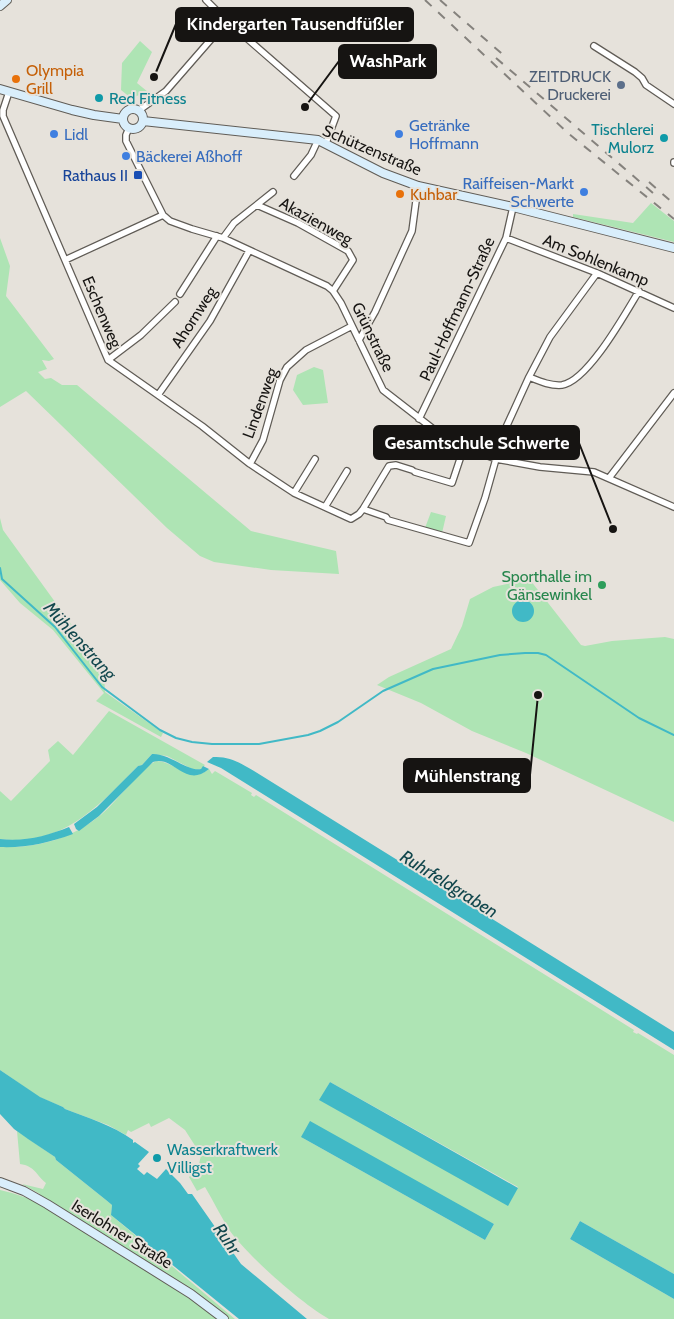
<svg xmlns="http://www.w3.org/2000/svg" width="674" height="1319" viewBox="0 0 674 1319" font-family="Cabin,sans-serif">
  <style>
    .green { fill: #aee4b4; fill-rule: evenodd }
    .water { fill: #41b9c6 }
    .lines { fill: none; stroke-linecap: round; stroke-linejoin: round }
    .stream { stroke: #41b9c6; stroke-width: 2 }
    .street-casing { stroke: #605c56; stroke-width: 8 }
    .secondary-casing { stroke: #605c56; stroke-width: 10 }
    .street { stroke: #fff; stroke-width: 5.5 }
    .secondary { stroke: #d9eefb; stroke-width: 8 }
    .rail { stroke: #85827d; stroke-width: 2; stroke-dasharray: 9 9; stroke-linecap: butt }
    .food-dot { fill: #e8710a; stroke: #e6e2db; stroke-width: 2 }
    .service-dot { fill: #5c6f8a; stroke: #e6e2db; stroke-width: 2 }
    .culture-dot { fill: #0f9aa8; stroke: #e6e2db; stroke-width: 2 }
    .shop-dot { fill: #3f7fe0; stroke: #e6e2db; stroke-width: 2 }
    .transit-dot { fill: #1a4fb4; stroke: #e6e2db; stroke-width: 2 }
    .leisure-dot { fill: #2e9e5b; stroke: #e6e2db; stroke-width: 2 }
    .labels { text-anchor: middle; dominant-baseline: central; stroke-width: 4; stroke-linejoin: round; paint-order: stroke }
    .food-label { font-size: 16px; fill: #c56008; stroke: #e6e2db; text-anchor: start }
    .service-label { font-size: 16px; fill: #4e5e75; stroke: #e6e2db; text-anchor: end }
    .culture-label { font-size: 16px; fill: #0d838f; stroke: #e6e2db; text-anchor: start }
    .shop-label { font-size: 16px; fill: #366cbe; stroke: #e6e2db; text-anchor: start }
    .street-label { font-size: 16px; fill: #161412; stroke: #e6e2db }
    .transit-label { font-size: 16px; fill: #164399; stroke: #e6e2db; text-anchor: end }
    .leisure-label { font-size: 16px; fill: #27864d; stroke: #e6e2db; text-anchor: end }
    .water-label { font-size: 18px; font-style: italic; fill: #12474d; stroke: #e6e2db }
    .leader { fill: none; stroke: #161412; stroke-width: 2 }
    .callout-dot { fill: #161412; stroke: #e6e2db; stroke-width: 2 }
    .callout { fill: #161412; stroke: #161412; stroke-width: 2 }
    .callout-label { font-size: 18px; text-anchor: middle; font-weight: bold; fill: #fff }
  </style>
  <rect width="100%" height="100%" fill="#e6e2db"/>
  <path class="green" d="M140,41L152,52L137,83L148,92L131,98L121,90L122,63Z
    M651,203L674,221V242L573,217V214L633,223Z
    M0,238L10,266L6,296L54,359L49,361L42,360L47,369L38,372L45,379L51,378L62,385H77L251,531L336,551L339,574L271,570L214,562L200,556L167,528L26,391L0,407Z
    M314,367L323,370L328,403L303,405L293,390L297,375Z
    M431,512L446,516L442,533L425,528Z
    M0,518L3,530L92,653L104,673L105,692L163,733L161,737L96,701L104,693L53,630L20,603L0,580Z
    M527,576L581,645L585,646L612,641L665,637L674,639V822L526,753L472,731L421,703L377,685L389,677L451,649L462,626L470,599L493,587L507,584Z
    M109,711L205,765L201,769L194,770L167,756L152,754L142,765L138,766C98,806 63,847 0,839V791L11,801L50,761L48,750L58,741L73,755Z
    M156,761C175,761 190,785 209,769L212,774L215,771L252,793L251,795L254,797L256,795L634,1030L633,1032L637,1034L638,1033L674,1055V1274L580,1221L570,1239L674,1299V1319H329C301,1303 249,1257 230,1231C221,1217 214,1202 205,1187L197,1191L189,1177L198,1169L201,1155L185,1130L169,1118L151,1127L149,1123L131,1132L128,1130L126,1135L108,1125L65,1109L63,1107L39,1097L0,1070V847C36,848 69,840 98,817C108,810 116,799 125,790C134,781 144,767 156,761ZM330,1082L518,1187L508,1205L320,1100ZM301,1137L494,1224L485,1240Z
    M17,1131L55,1157L56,1160L106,1200L112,1205L111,1215L235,1319H0V1190L12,1193L36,1201L40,1194L22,1184L43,1189L46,1183C36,1175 35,1166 20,1164Z"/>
  <path class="water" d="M512 611a11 11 0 1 1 22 0a11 11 0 1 1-22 0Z
    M152,754C169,753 188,772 201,769L203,766L209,769C185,789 174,755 153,762L99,816L79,831L76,829L74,824L97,807L138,766L142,765Z
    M213,757C230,756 240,763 254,771L674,1032V1050L221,768L207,762Z
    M69,827L73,834C48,843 26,848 0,847V839C24,842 47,836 69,827Z
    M0,1070L40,1097L63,1107L65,1109C88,1118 112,1125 133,1140V1143L135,1142L149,1152L138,1164L140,1166L137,1169L144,1175L147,1172L157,1179L166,1169L180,1183L188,1194H192L241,1264L307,1319H239L111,1215L112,1205L106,1200L56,1160L55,1157L28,1139L14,1129L0,1114Z
    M330,1082L518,1188L508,1206L319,1100Z
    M310,1121L494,1224L485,1240L301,1137Z
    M580,1221L674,1274V1299L570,1239Z"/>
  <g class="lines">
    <path class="stream" d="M0,568L2,579L55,627L102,687L160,730L176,738L192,742L212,744H259L308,735L320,731L338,722L383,691L433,669L500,655L525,653H538L546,655L639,718L674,735"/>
    <g class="street-casing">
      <path id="street" d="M227,21L336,116L326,143
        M594,46L635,72L642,78L646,85L674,104
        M9,92L3,110V116L108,360L202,426L250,464L294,493L351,519L359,514L363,509L389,466L396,465L412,470
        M138,111L166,91L227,21L206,0
        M129,128L126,135V141L163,215L170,221L192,229L223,238L327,286L333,291L341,303L383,390L441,435L464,447L496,459L540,467L594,472L674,507
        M674,162V163
        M294,176L311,155L318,140
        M257,205L298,223L348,251L353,260L333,291
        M223,238L234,223L273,192
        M506,238L597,273L674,308
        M65,260L163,215
        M180,294L217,236
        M359,340L375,312L412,231L418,186
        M108,360L141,335L175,302
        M529,377C539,381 550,386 562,385C588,381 625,314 639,291
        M158,395L210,321L249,251
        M419,419L506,238L513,207
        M250,464L263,440L280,380L287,367L306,350L352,326
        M415,472L452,483L464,447
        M609,478L674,393
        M294,493L315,459
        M325,507L347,471
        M363,509L386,517L388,520L469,543L485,498L503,434L529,377L550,337L597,273"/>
    </g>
    <g class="secondary-casing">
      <path id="secondary" d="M0,6L7,0
        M0,89L72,110L94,115L123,119
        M123 119a10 10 0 1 1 20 0a10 10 0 1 1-20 0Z
        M143,121L318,140L383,173L418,186L513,207L674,248
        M0,1182L24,1191L47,1204L191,1294L224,1319"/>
    </g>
    <use href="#street" class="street"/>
    <use href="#secondary" class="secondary"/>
    <path class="rail" d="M425,0L569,134L674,219
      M440,0L508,59
      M496,58L653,193
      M649,182L674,204"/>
  </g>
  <g class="food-dot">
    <circle cx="16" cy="79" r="5"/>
    <circle cx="400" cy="194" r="5"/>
  </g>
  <circle class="service-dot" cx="621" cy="85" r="5"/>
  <g class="culture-dot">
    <circle cx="99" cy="98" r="5"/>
    <circle cx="664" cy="138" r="5"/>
    <circle cx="157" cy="1158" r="5"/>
  </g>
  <g class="shop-dot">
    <circle cx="54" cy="134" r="5"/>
    <circle cx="399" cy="134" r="5"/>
    <circle cx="126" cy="156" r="5"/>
    <circle cx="584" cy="192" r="5"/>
  </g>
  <rect class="transit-dot" x="133" y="170" width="10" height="10" rx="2.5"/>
  <circle class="leisure-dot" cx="602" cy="585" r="5"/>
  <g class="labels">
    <g class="food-label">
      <text x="26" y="70">Olympia<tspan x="26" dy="18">Grill</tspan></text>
      <text x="410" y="194">Kuhbar</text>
    </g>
    <g class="service-label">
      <text x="611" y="76">ZEITDRUCK<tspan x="611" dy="18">Druckerei</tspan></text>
    </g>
    <g class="culture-label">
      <text x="109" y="98">Red Fitness</text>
      <text x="654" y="129" text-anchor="end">Tischlerei<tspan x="654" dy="18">Mulorz</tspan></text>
      <text x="167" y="1149">Wasserkraftwerk<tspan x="167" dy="18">Villigst</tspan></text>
    </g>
    <g class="shop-label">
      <text x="409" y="125">Getränke<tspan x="409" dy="18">Hoffmann</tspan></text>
      <text x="64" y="134">Lidl</text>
      <text x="136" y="156">Bäckerei Aßhoff</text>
      <text x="574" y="183" text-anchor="end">Raiffeisen-Markt<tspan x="574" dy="18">Schwerte</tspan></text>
    </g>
    <g class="street-label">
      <text transform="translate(372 150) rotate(23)">Schützenstraße</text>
      <text transform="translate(316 221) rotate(29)">Akazienweg</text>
      <text transform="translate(596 260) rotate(22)">Am Sohlenkamp</text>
      <text transform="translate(457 309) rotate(-65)">Paul-Hoffmann-Straße</text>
      <text transform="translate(102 312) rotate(67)">Eschenweg</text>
      <text transform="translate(194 317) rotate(-57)">Ahornweg</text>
      <text transform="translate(373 337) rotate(64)">Grünstraße</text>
      <text transform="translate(260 403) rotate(-70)">Lindenweg</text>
      <text transform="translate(122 1234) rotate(32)">Iserlohner Straße</text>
    </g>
    <g class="transit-label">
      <text x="128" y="175">Rathaus II</text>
    </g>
    <g class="leisure-label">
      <text x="592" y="576">Sporthalle im<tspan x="592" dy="18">Gänsewinkel</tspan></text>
    </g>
    <g class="water-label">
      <text transform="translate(80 641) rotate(48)">Mühlenstrang</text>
      <text transform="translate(449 884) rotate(32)">Ruhrfeldgraben</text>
      <text transform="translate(227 1239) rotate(55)">Ruhr</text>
    </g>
  </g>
  <path class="leader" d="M154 77L176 24M305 107L339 61M613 529L579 443M538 695L530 775"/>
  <g class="callout-dot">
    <circle cx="154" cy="77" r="5"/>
    <circle cx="305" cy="107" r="5"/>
    <circle cx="613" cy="529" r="5"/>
    <circle cx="538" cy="695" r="5"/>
  </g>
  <g class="callout">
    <rect x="176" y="8" width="237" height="33" rx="5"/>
    <rect x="339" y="45" width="97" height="33" rx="5"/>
    <rect x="374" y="426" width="205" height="33" rx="5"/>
    <rect x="404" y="759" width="126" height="33" rx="5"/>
  </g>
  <g class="callout-label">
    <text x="295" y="30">Kindergarten Tausendfüßler</text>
    <text x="388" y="67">WashPark</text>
    <text x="477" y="449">Gesamtschule Schwerte</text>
    <text x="467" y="782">Mühlenstrang</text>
  </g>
</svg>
